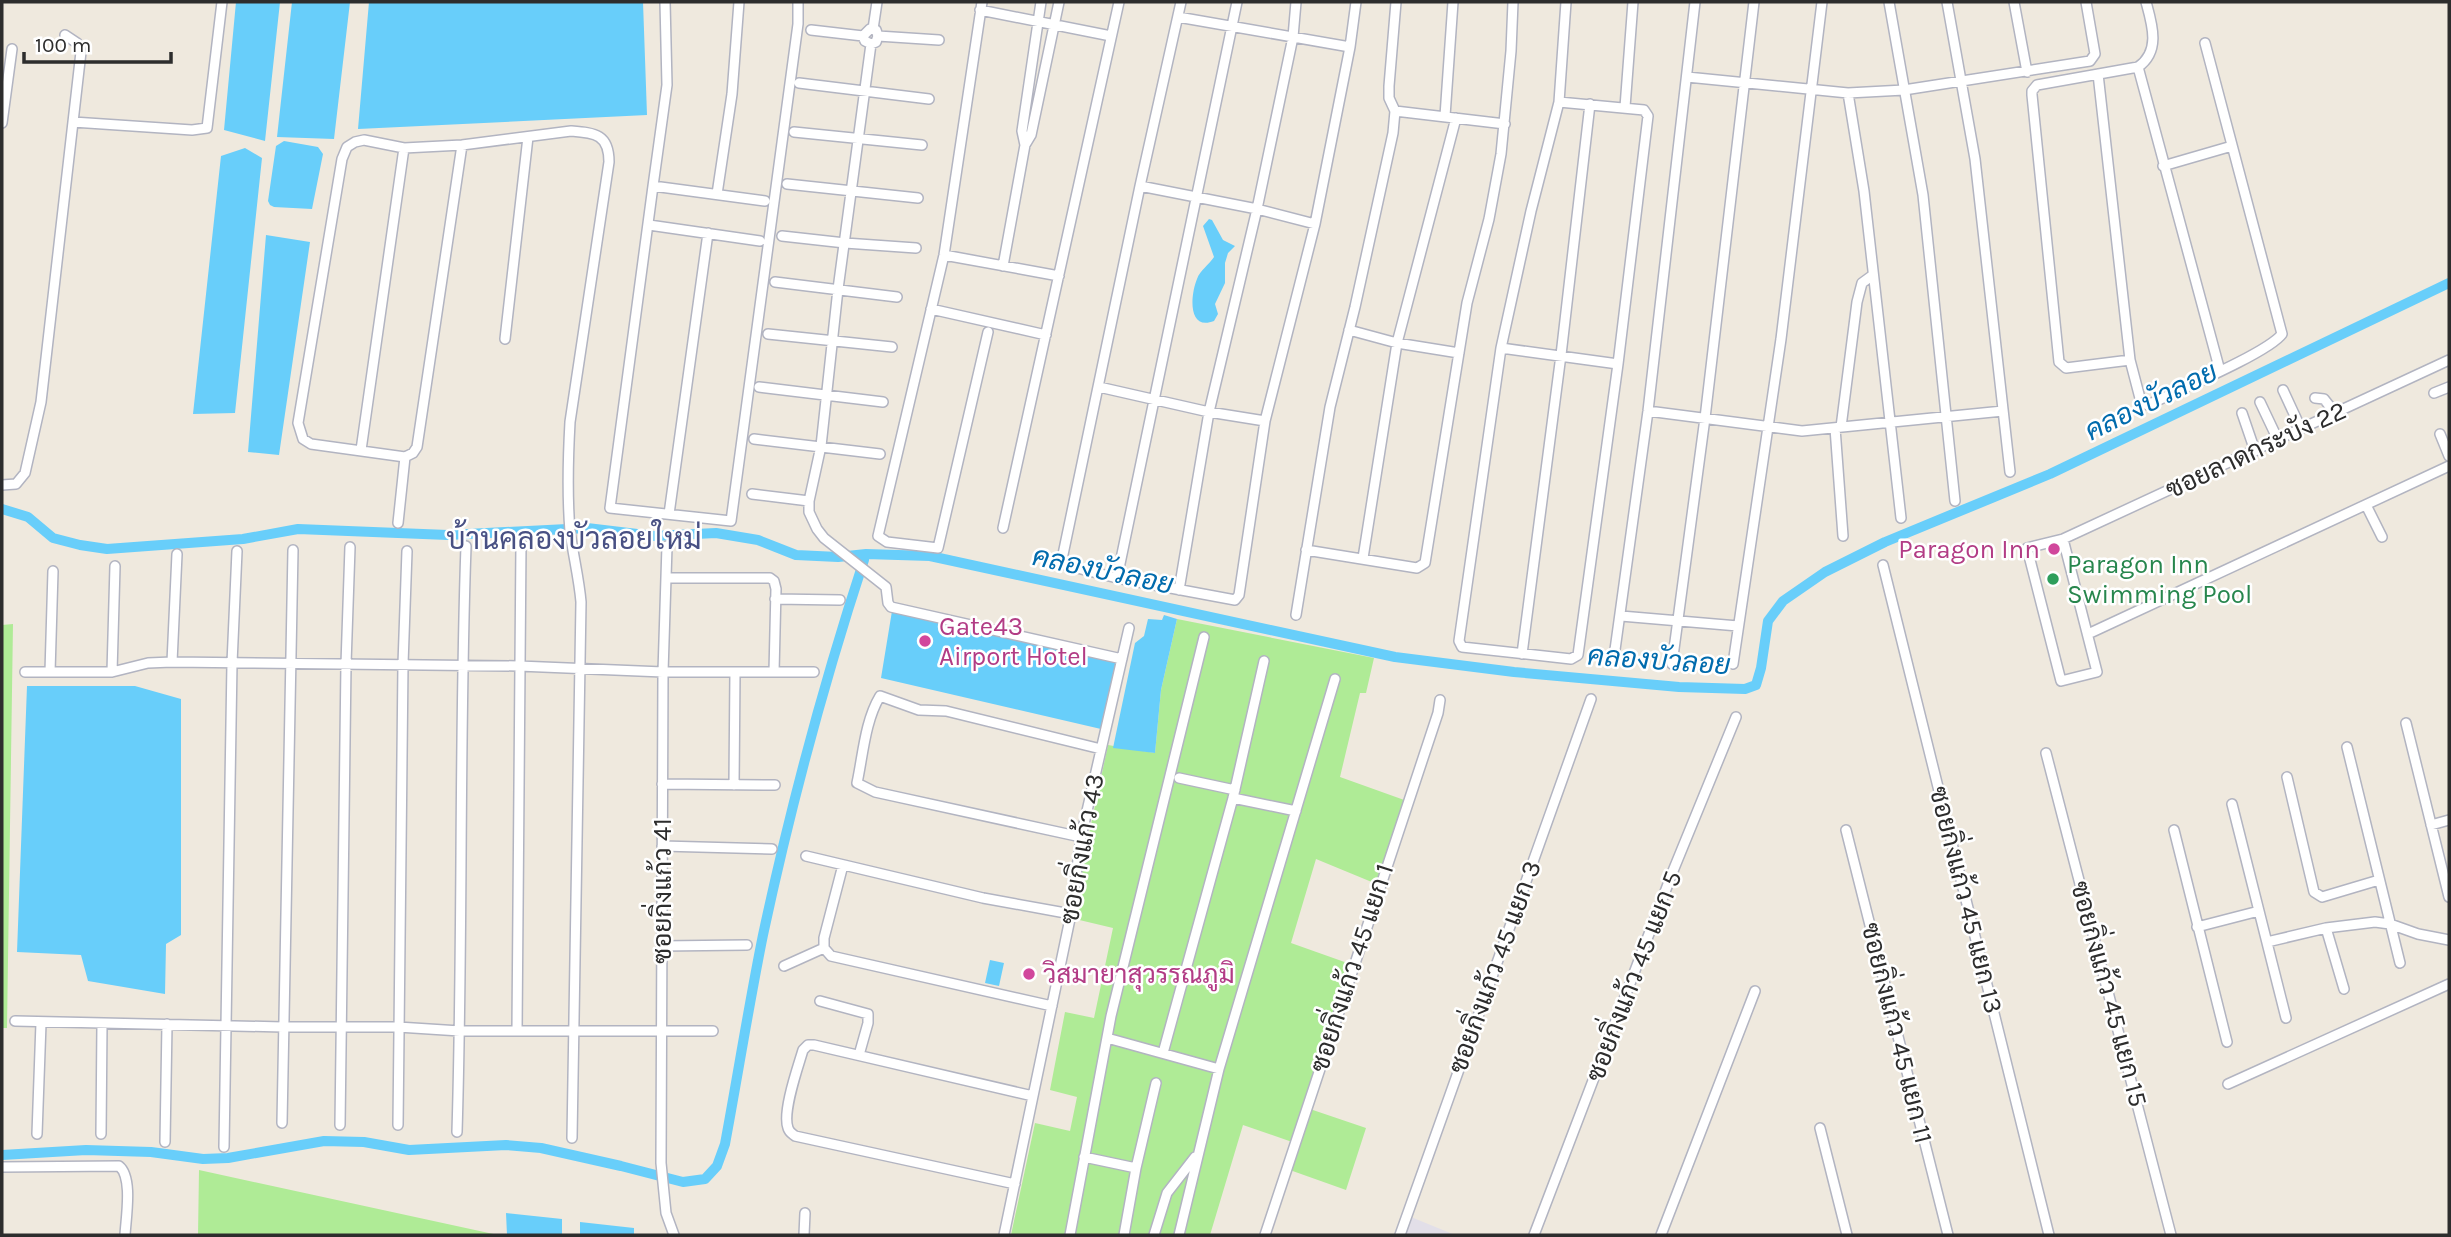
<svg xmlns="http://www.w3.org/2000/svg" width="2451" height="1237" viewBox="0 0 2451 1237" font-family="Karla,Sarabun,sans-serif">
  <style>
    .industrial { fill: #e2dfe8 }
    .green { fill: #afeb96 }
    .water { fill: #68cefa }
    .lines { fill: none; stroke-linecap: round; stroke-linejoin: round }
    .canal { stroke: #68cefa; stroke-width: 10 }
    .street-casing { stroke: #b2b4c1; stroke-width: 12 }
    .street { stroke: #fff; stroke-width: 9 }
    .hotel-dot { fill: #d1479c; stroke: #fff; stroke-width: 2.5 }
    .leisure-dot { fill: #2e9e5b; stroke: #fff; stroke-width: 2.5 }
    .labels { text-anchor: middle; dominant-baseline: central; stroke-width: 5; stroke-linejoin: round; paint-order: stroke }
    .street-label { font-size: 26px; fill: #2d2d2d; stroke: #fff }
    .hotel-label { font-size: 26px; fill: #b23c85; stroke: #fff; text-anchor: start }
    .leisure-label { font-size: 26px; fill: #27864d; stroke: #fff; text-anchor: start }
    .water-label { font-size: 28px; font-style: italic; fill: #006bad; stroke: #fff }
    .quarter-label { font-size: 30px; fill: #485083; stroke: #fff }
  </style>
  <rect width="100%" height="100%" fill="#efe9de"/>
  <path class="industrial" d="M1411,1217L1455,1235H1404Z"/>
  <path class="green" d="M1177,619L1374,658L1366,693H1360L1340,777L1407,801L1379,885L1316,859L1291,943L1353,965L1307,1108L1366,1128L1346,1190L1287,1169L1295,1143L1243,1125L1210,1235H1011L1035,1123L1070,1131L1077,1097L1050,1090L1065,1012L1094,1018L1113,928L1071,918L1108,745L1155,753L1161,690Z
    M13,624L7,1028H2V625Z
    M199,1170L498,1235H198Z"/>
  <path class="water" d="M236,2H280L265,141L224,130Z
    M292,2H350L334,139L277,137Z
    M369,2H643L647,115L358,129Z
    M284,141L318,147L323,154L312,209L274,207L270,205L268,201L276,146Z
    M245,148L262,158L235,413L193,414L221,156Z
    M1209,219L1212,220L1223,240L1235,246L1228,253L1225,263V283L1215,304L1218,314L1214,321C1188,331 1190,296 1197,279C1200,270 1209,265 1214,257L1203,226Z
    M266,235L310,242L279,455L248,452Z
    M892,611L1116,661L1101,729L881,678Z
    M1164,615L1177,619L1161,690L1155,753L1113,748L1135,643L1144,636L1148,619L1162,620Z
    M27,686H135L181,699V935L166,944L165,994L88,981L81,955L17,952Z
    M990,960L1004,963L999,986L985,983Z
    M506,1213L562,1219V1235H507Z
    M580,1222L634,1228V1235H580Z"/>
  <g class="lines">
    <path class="canal" d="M2,509L28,517L53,538L80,545L107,549L243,539L298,529L448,535L587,528L654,536L716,533L758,540L796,555L838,557L866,554L930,556L1395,657L1514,672L1679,687L1745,689L1756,685L1761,668L1768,621L1783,601L1825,572L1885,542L2050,474L2449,283
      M2,1155L86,1150L151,1152L203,1159L228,1158L324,1141L364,1142L409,1150L506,1145L541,1148L621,1166L683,1182L705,1179L717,1166L725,1144C738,1074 749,1004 763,935C790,809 824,682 864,560"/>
    <g class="street-casing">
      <path id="street" d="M665,2L667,85L653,186L765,201
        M982,2L944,255L878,536L887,542L938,548L988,332
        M1041,2L1022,131L1025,145L1031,135L1059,2
        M1181,2L1140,186L1061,564L1117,578L1235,600L1239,595L1265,421L1315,224L1350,47L1356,2
        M1889,2L1923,195L1955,501
        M1947,2L1975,159L2010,472
        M2014,2L2027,72
        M980,10L1111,36
        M1178,17L1350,47
        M873,29L877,2
        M811,30L863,36L865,41L871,44L876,42L878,36L876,30L870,29L863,36
        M878,36L939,40
        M871,44L838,289L821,446L809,501V512L817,529L824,538L886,587L888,603L891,607L1122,659
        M2138,67L2220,371
        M2098,74L2130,360L2141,402L2148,405C2174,392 2268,353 2282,334L2205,43
        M1687,77L1848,93L1904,90L2090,61L2095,54L2086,2
        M799,83L929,99
        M1848,93L1864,191L1901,518
        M1559,102L1644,110L1648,116L1618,364L1578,655L1571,659L1462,647L1459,641L1501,348L1531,211L1559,102L1566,2
        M1625,107L1633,2
        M1395,111L1505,124
        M1445,116L1453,2
        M73,122L192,130L207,128L222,2
        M2,123L12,49
        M794,132L922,145
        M462,145L417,447L413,453L405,457L311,444L303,439L298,423L342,159L347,147L355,142L364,140L404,148L462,145L571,131C595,133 609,134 609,162L570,422C568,458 567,495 570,531C573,555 579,578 581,602L572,1138
        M2163,166L2232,146
        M787,184L918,198
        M653,186L610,508L731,521L798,24V2
        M1140,186L1257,209L1315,224
        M717,194L732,94L739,2
        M649,225L760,241
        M782,236L845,243L916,248
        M944,255L1059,276
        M1003,266L1025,145
        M775,282L897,297
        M931,309L1046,335
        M1349,330L1397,343L1459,353
        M768,334L892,347
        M505,339L528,137
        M1501,348L1618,364
        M2130,360L2066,368L2059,362L2032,95V91L2037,85L2138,67C2161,51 2152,24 2146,2
        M759,387L883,402
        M1099,387L1209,412L1265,421
        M2283,390L2301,429
        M2434,393L2449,387
        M2315,398L2324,399L2335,413
        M2260,402L2278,440
        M1648,411L1802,431L2003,411
        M2242,413L2255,451
        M1841,427L1857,302L1862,283L1873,275
        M1835,428L1843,536
        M2440,434L2449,456
        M754,439L880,454
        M361,450L404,148
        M2,485L16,484L25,473L41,402L81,52L77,43L65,35
        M752,494L809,501
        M2366,505L2382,537
        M669,514L708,233
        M398,523L405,457
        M1003,528L1119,2
        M2063,539L2097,672L2061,681L2027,548L2063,539L2076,533L2449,360
        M667,546L663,672L661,1163L666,1213L674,1235
        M1306,550L1417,568L1425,563L1467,303L1489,219L1501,154L1511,51L1513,2
        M1363,558L1397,343L1456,118
        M1883,565L2049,1235
        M666,578H770L774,581L776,589L774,672
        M1117,578L1237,2
        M1179,590L1209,412L1257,209L1293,37L1296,2
        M775,599L840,600
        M1296,615L1330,407L1355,307L1393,133L1395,111L1389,98V86L1396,2
        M1621,616L1738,626
        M2088,634L2449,466
        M1522,654L1561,355L1590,104
        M1614,657L1648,411L1695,2
        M172,662L177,554
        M1672,664L1705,418L1754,2
        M1733,664L1781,339L1822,2
        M25,672H112L148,663L172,662L519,666L663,672H814
        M50,672L53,571
        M112,672L115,566
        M2406,723L2449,897
        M2347,747L2400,963
        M2046,753L2171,1235
        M2287,777L2314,892L2322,897L2379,880
        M1179,778L1235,790
        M662,784L775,785
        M734,785L735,672
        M1233,798L1296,811
        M2232,804L2286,1018
        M2431,825L2449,820
        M1846,830L1948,1235
        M2174,830L2227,1042
        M1081,837L875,792L857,783C863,755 865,721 880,696L919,710L946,711L1101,749
        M662,846L772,849
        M806,856L983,898L1071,914
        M843,865L824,938V948L831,956L1052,1006
        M2197,927L2259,911
        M2326,928L2344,989
        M2267,942L2326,928L2375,922L2390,924L2418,934L2449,940
        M661,946L747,945
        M784,966L824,948
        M820,1001L868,1014V1023L859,1055
        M15,1021L283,1027H398L460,1031H713
        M517,1031L521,543
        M1107,1038L1219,1069
        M1163,1053L1233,798L1264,661
        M2228,1084L2449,984
        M282,1123L293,550
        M340,1125L346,664L350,547
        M398,1125L403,664L407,551
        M1820,1128L1847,1235
        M457,1132C463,937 459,742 466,546
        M37,1134L41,1023
        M101,1134L102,1024
        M165,1142L167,1024
        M224,1147L232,663L237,551
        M1084,1157L1136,1168
        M2,1167L119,1166C133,1177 126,1217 125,1235
        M1015,1184L795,1136C791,1133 789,1132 788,1128C782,1112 798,1067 803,1050L808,1045H814L1033,1096
        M804,1235L805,1213
        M1004,1235L1071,914L1081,837L1129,628
        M1070,1235L1111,1016L1204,637
        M1124,1235L1136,1168L1156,1083
        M1154,1235L1167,1193L1195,1157
        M1179,1235L1219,1069L1335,679
        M1265,1235L1438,713L1440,700
        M1400,1235L1591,699
        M1534,1235L1673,871L1736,717
        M1661,1235L1755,991"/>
    </g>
    <use href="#street" class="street"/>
  </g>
  <g class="hotel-dot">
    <circle cx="2054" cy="549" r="7"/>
    <circle cx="925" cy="641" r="7"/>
    <circle cx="1029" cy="974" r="7"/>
  </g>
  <circle class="leisure-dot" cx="2053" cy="579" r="7"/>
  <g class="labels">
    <g class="street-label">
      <text transform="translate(2256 450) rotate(-25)">ซอยลาดกระบัง 22</text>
      <text transform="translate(1082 849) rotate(-80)">ซอยกิ่งแก้ว 43</text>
      <text transform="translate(662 891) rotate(-90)">ซอยกิ่งแก้ว 41</text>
      <text transform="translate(1966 900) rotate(76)">ซอยกิ่งแก้ว 45 แยก 13</text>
      <text transform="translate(1495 967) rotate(-70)">ซอยกิ่งแก้ว 45 แยก 3</text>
      <text transform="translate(1352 968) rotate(-72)">ซอยกิ่งแก้ว 45 แยก 1</text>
      <text transform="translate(1634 976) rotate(-69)">ซอยกิ่งแก้ว 45 แยก 5</text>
      <text transform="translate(2109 994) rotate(75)">ซอยกิ่งแก้ว 45 แยก 15</text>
      <text transform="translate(1897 1033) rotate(76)">ซอยกิ่งแก้ว 45 แยก 11</text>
    </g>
    <g class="hotel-label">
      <text x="2040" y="549" text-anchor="end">Paragon Inn</text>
      <text x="939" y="626">Gate43<tspan x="939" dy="30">Airport Hotel</tspan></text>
      <text x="1043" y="974">วิสมายาสุวรรณภูมิ</text>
    </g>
    <g class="leisure-label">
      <text x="2067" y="564">Paragon Inn<tspan x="2067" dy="30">Swimming Pool</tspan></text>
    </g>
    <g class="water-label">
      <text transform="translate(2151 401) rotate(-26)">คลองบัวลอย</text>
      <text transform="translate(1103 570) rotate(12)">คลองบัวลอย</text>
      <text transform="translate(1659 660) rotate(4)">คลองบัวลอย</text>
    </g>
    <g class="quarter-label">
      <text x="574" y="539">บ้านคลองบัวลอยใหม่</text>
    </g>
  </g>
  <rect width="2451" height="1237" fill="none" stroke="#2d2d2d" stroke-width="7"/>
  <path d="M24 52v10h147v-10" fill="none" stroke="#2d2d2d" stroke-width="3.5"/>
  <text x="35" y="52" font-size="21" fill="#2d2d2d" stroke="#ffffff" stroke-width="5" paint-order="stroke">100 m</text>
</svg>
